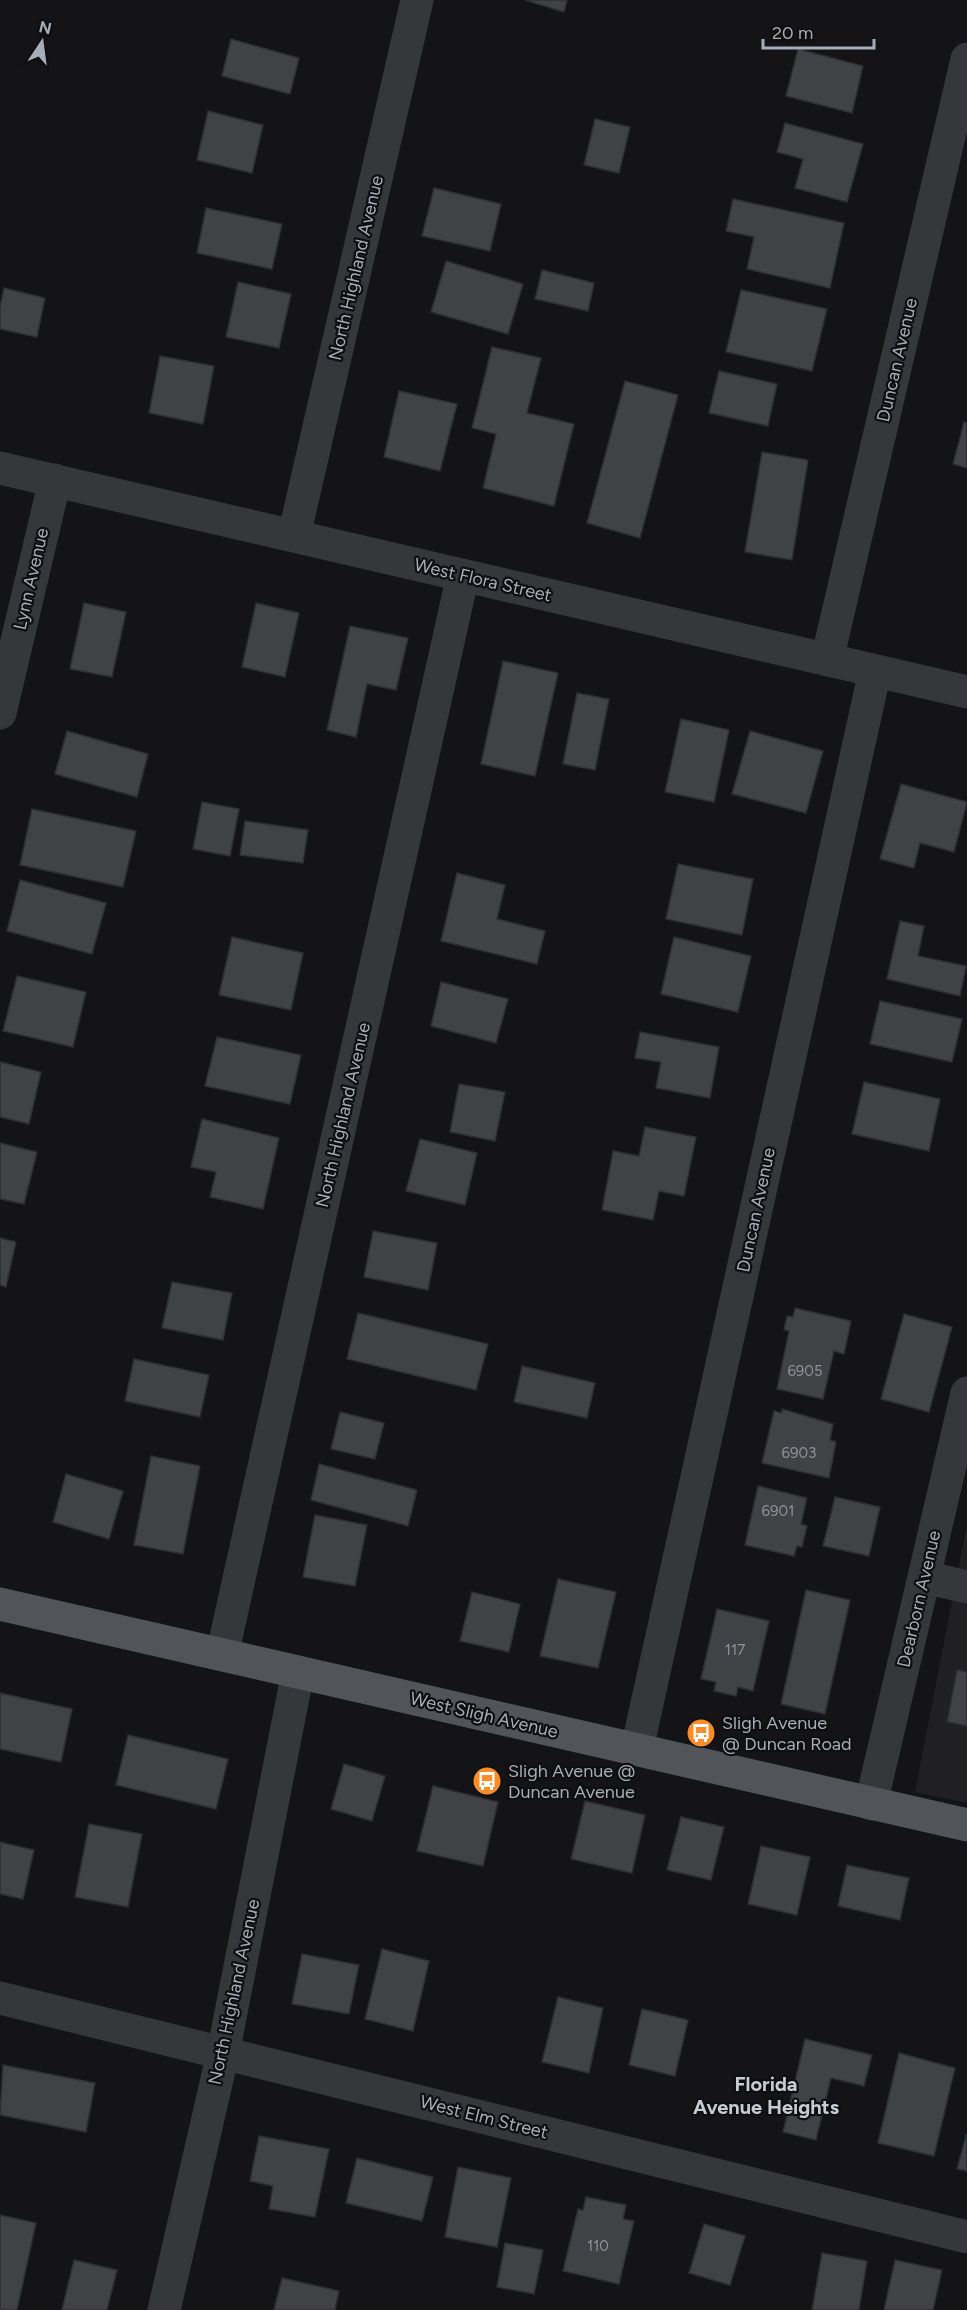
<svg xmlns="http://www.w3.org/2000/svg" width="967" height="2310" viewBox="0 0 967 2310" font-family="Figtree,sans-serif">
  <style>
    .built { fill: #202023 }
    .building { fill: #404246; stroke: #2e2f32; stroke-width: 1.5 }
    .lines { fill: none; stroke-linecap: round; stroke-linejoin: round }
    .minor { stroke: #35373b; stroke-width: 33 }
    .major { stroke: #51555a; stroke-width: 33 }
    .labels { text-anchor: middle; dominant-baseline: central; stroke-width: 4.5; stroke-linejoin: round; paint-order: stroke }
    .number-label { font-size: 15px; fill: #8c939b }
    .street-label { font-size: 18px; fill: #a5aeb7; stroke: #0f0f11 }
    .poi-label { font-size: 18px; fill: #a5aeb7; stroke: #0f0f11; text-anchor: start }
    .neighbourhood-label { font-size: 20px; font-weight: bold; fill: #c6ccd3; stroke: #0f0f11 }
  </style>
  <rect width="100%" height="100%" fill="#141416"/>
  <path class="built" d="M967,1524V1803L915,1792Z"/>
  <path class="building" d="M525,0H567L564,12Z
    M231,39L299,58L290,94L222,76Z
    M798,49L863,66L852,113L786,96Z
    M208,111L263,125L252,173L197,160Z
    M595,119L630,127L619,173L584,165Z
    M785,123L863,144L847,202L795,188L803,159L777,152Z
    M434,188L501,204L490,251L422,236Z
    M733,199L844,223L830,288L747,269L754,237L726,231Z
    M206,208L282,224L272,269L197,253Z
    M446,261L523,284L508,334L431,312Z
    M542,270L594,283L588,311L535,299Z
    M238,282L291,294L279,348L226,337Z
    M4,288L45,298L37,337L0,329V307Z
    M741,290L827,309L812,371L726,352Z
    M492,347L541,358L527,413L574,424L554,506L483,488L496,434L472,428Z
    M160,356L214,366L203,424L149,413Z
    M719,371L777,384L768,426L709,413Z
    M625,381L678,395L640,538L587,523Z
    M399,391L457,404L440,471L384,457Z
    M964,422L967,423V468L953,464Z
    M762,452L808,460L792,560L745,552Z
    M84,603L126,612L112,677L70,669Z
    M256,603L299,613L285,677L242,667Z
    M350,626L408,638L396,690L367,684L356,737L327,730Z
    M503,661L558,673L535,776L481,764Z
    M577,693L609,699L595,770L563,764Z
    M681,719L729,730L714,802L665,792Z
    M67,731L148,754L137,797L55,774Z
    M750,731L823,751L806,813L732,794Z
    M901,784L967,802L954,852L920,843L914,868L880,859Z
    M202,802L239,809L230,856L193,849Z
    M32,809L136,831L123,887L20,865Z
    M245,821L308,830L303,863L240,855Z
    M678,864L753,879L742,935L666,919Z
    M457,873L505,885L497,919L545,931L537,964L441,941Z
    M20,880L106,903L92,954L7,931Z
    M900,921L924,926L918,956L966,966L960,996L887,979Z
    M232,937L303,953L291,1010L219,995Z
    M674,937L751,956L738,1012L661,994Z
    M17,976L86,992L73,1047L3,1031Z
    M441,982L508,999L496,1043L431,1026Z
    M880,1001L962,1019L952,1062L870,1044Z
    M640,1032L719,1047L710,1098L656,1088L661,1062L635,1058Z
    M217,1037L301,1055L290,1104L205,1086Z
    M0,1062L41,1072L29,1124L0,1117Z
    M864,1082L940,1099L929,1151L852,1134Z
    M459,1084L505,1092L495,1141L450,1132Z
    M202,1119L279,1138L263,1209L210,1197L216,1172L191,1167Z
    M645,1127L696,1137L684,1196L659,1191L653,1220L602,1210L613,1151L639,1156Z
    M420,1139L477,1153L465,1205L406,1191Z
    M0,1143L37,1152L24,1204L0,1199Z
    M373,1231L437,1243L428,1290L364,1277Z
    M0,1238L16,1242L6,1287L0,1285Z
    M172,1282L232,1293L223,1340L162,1328Z
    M795,1308L851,1321L844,1354L834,1351L823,1399L777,1389L789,1331L784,1330L787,1316L793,1317Z
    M358,1313L488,1344L476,1390L347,1359Z
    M904,1314L952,1327L929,1412L881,1399Z
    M134,1359L209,1375L200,1417L125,1401Z
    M522,1366L595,1383L587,1418L514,1402Z
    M782,1409L833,1424L830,1440L836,1442L829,1478L762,1463L774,1411L782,1413Z
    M340,1412L384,1423L375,1459L331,1449Z
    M151,1456L200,1466L183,1554L134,1545Z
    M319,1464L417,1490L408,1526L311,1500Z
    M66,1474L123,1491L109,1539L53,1522Z
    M758,1486L807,1498L801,1524L807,1526L802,1547L797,1546L794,1556L745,1545Z
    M835,1497L880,1507L869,1556L823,1546Z
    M315,1515L367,1525L355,1586L303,1577Z
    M558,1579L616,1592L598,1668L540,1656Z
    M806,1590L850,1600L825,1714L781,1704Z
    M472,1592L520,1604L509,1652L460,1641Z
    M717,1609L769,1621L753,1691L738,1687L736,1696L714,1691L716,1682L701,1679Z
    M957,1670L967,1672V1726L947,1722Z
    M0,1693L72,1709L61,1762L0,1749Z
    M128,1735L228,1759L216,1809L116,1785Z
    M344,1764L385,1776L372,1821L331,1809Z
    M433,1786L498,1802L483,1866L417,1851Z
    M585,1801L645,1815L632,1873L571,1859Z
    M681,1817L724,1827L711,1880L667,1870Z
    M89,1824L142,1834L128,1907L75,1897Z
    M0,1842L34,1850L23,1899L0,1894Z
    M761,1846L810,1857L797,1915L748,1904Z
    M847,1865L909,1878L900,1920L838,1906Z
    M382,1949L429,1961L413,2031L365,2019Z
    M302,1954L359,1965L349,2014L292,2004Z
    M558,1997L603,2008L589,2073L542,2062Z
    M642,2009L688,2020L675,2076L629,2065Z
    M805,2039L872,2055L864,2086L831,2078L816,2140L783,2132Z
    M899,2053L955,2068L934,2156L878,2143Z
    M3,2065L95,2083L86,2132L0,2115Z
    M967,2132V2171L957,2169Z
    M259,2136L329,2149L315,2217L269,2209L273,2186L250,2181Z
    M357,2158L433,2177L422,2221L346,2203Z
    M458,2167L511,2178L497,2247L445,2237Z
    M586,2197L626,2205L623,2219L634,2221L619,2284L563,2271L578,2209L583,2210Z
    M0,2215L36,2223L17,2310H0Z
    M704,2224L745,2236L730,2285L689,2273Z
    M505,2243L543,2250L534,2294L497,2287Z
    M822,2253L867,2261L859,2310H812Z
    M74,2260L117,2270L107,2310H62Z
    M895,2260L942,2270L933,2310H884Z
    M282,2278L339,2291L335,2310H274Z"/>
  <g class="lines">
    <path class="minor" d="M0,468L967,692
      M294,536L417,0
      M827,660L967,59
      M0,713L55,480
      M924,1577L967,1587
      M222,1655L463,575
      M637,1749L875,671
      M871,1804L967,1393
      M0,1998L967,2237
      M164,2310L223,2053L298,1672"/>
    <path class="major" d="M0,1604L967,1825"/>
  </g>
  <defs>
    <g id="bus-disc" transform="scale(1.5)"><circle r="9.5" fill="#fa8d28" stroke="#0f0f11"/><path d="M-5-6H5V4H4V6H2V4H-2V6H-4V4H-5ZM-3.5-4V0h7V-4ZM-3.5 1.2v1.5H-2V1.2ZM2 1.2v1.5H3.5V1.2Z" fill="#fff"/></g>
  </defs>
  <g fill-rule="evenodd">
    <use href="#bus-disc" x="701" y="1733"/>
    <use href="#bus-disc" x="487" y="1781"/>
  </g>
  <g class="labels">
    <g class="number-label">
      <text x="805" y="1371">6905</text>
      <text x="799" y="1453">6903</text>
      <text x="778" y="1511">6901</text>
      <text x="735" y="1650">117</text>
      <text x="598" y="2246">110</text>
    </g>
    <g class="street-label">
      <text transform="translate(356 268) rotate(-77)">North Highland Avenue</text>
      <text transform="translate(897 360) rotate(-77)">Duncan Avenue</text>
      <text transform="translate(31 579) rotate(-77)">Lynn Avenue</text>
      <text transform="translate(483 580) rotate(13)">West Flora Street</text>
      <text transform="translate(343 1115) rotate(-77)">North Highland Avenue</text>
      <text transform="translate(756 1210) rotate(-78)">Duncan Avenue</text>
      <text transform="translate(919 1599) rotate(-77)">Dearborn Avenue</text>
      <text transform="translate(484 1715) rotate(13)">West Sligh Avenue</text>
      <text transform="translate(234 1992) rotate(-78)">North Highland Avenue</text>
      <text transform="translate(484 2117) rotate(14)">West Elm Street</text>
    </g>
    <g class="poi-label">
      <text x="722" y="1723">Sligh Avenue<tspan x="722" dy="21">@ Duncan Road</tspan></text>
      <text x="508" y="1771">Sligh Avenue @<tspan x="508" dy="21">Duncan Avenue</tspan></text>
    </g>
    <g class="neighbourhood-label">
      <text x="766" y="2084">Florida<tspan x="766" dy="23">Avenue Heights</tspan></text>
    </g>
  </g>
  <g transform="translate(42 42) rotate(13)" stroke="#0f0f11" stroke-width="4.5" paint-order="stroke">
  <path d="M0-4.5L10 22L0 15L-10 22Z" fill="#a5aeb7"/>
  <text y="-9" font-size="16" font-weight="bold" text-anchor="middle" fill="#a5aeb7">N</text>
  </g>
  <path d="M763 39v9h111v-9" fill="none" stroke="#a5aeb7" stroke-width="3"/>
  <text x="772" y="39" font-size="18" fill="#a5aeb7" stroke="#0f0f11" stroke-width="4.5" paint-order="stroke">20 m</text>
</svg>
